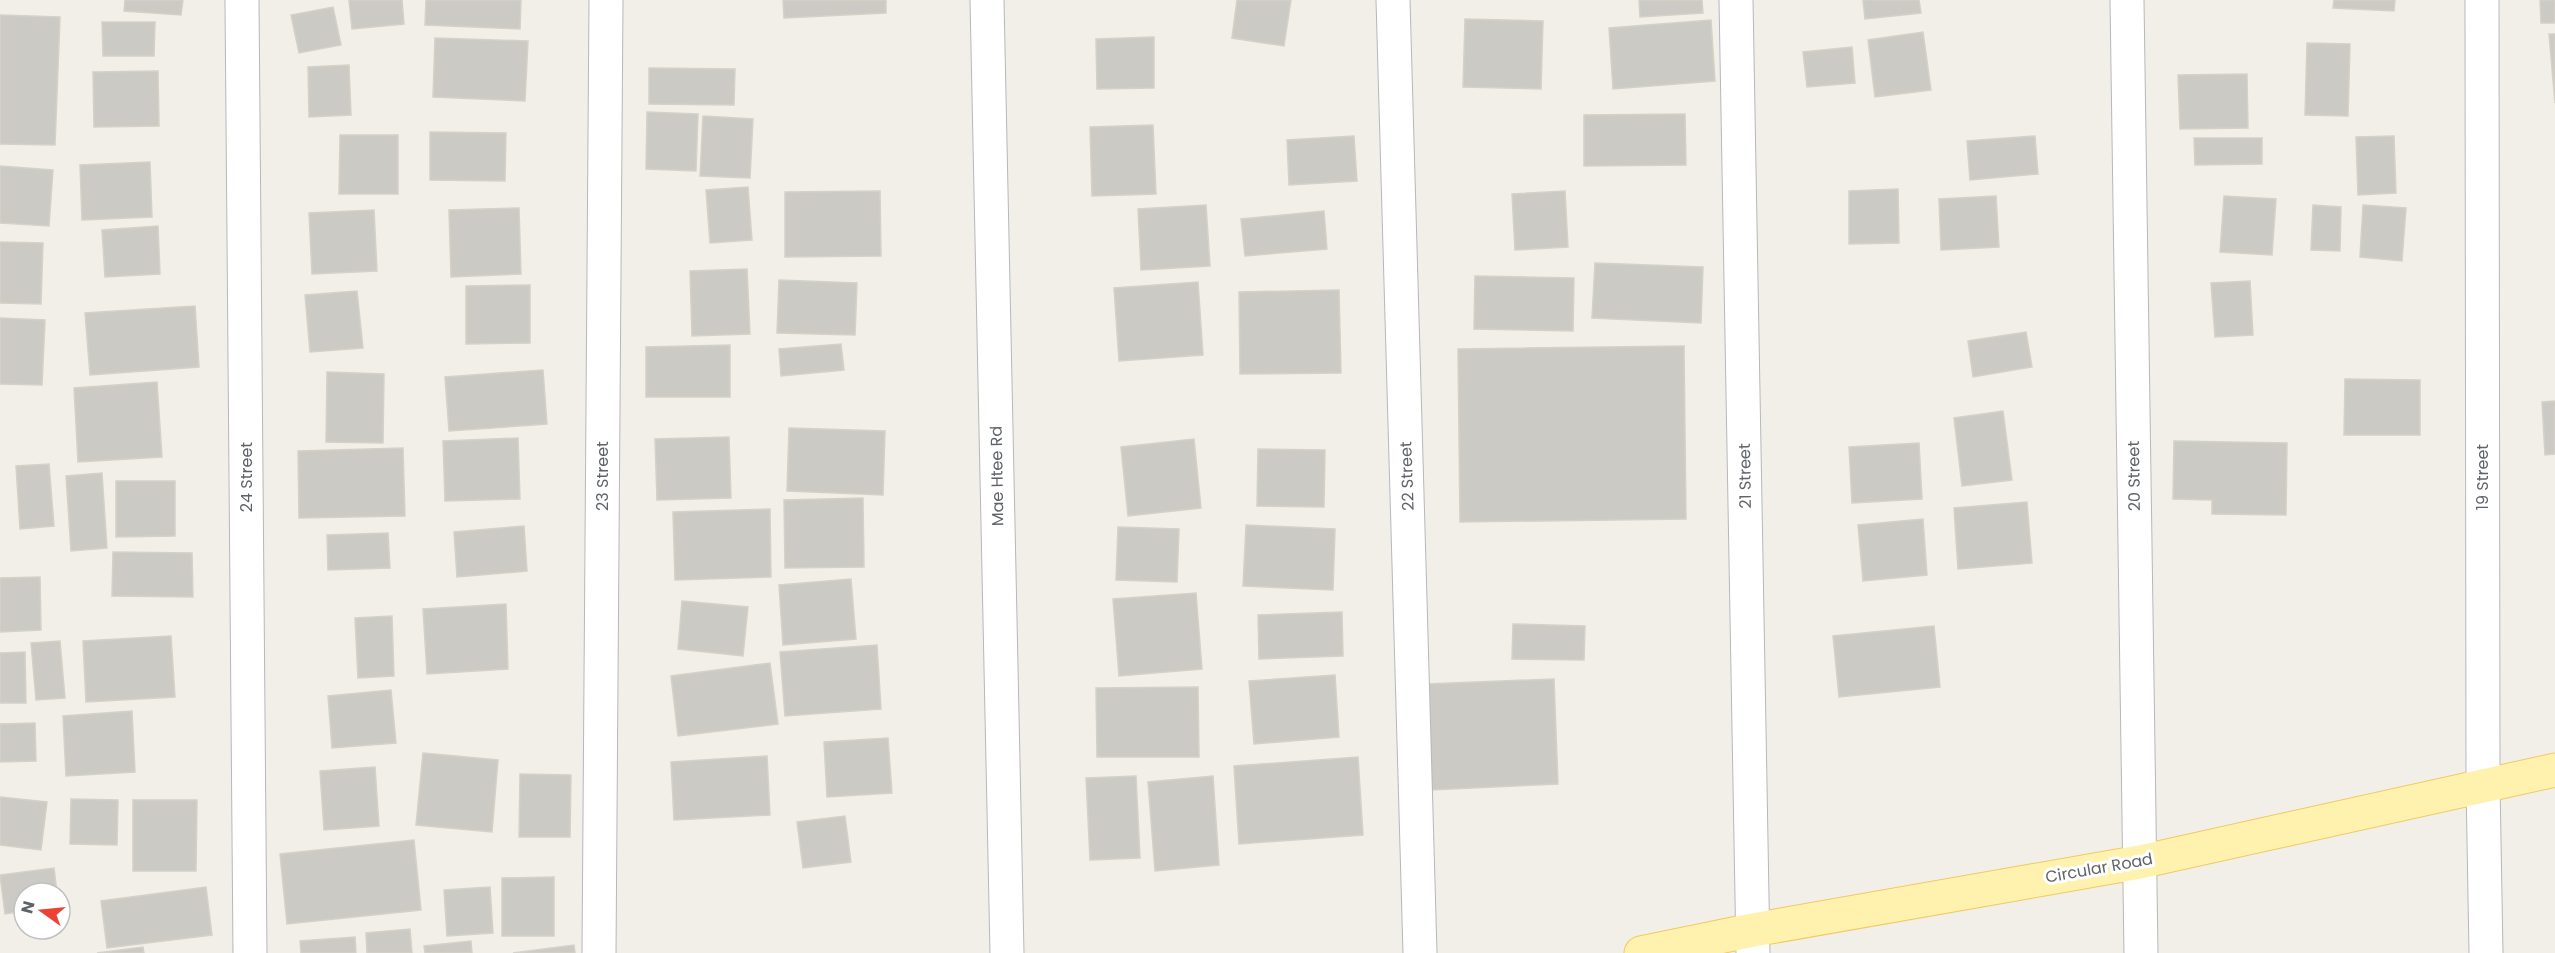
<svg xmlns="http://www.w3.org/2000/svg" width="2555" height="953" viewBox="0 0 2555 953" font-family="Poppins,sans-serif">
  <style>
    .building { fill: #cccac5; stroke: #d6d1c6; stroke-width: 1.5 }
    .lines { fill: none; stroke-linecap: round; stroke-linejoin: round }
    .minor-casing { stroke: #b5b8bc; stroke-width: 35 }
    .tertiary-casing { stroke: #b5b8bc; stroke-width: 35 }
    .primary-casing { stroke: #f2c960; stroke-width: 35 }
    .minor { stroke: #fff; stroke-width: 33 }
    .tertiary { stroke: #fff; stroke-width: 33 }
    .primary { stroke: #fff2af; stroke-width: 33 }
    .labels { text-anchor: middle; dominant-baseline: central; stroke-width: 6; stroke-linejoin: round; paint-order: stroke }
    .street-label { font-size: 16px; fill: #5f6368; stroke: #fff }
  </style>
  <rect width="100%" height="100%" fill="#f1efe8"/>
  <path class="building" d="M125,0H183L181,15L124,11Z
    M349,0H402L404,24L352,29Z
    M426,0H521L520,29L425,25Z
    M783,0H886V13L784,18Z
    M1237,0H1291L1284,46L1232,38Z
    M1639,0H1702L1703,13L1640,17Z
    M1863,0H1919L1921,13L1865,19Z
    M2334,0H2395L2394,11L2333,8Z
    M2540,0H2555V23H2541Z
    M333,7L341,45L299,53L291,15Z
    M0,15L60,17L55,145L0,144Z
    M1465,19L1543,21L1541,89L1463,87Z
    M1711,20L1715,81L1613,89L1609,28Z
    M102,22H155L154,56H103Z
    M1923,32L1931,90L1875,97L1868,40Z
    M2549,34H2555V103Z
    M1154,37V88L1097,89L1096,39Z
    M435,38L528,41L525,101L433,97Z
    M2307,43L2350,44L2348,116L2305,115Z
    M1852,47L1855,83L1807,87L1803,52Z
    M349,65L351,115L309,117L308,67Z
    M649,68L735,69L734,105L649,104Z
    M158,71L159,126L94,127L93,72Z
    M2247,74L2248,128L2180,129L2178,75Z
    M647,112L698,114L696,171L646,169Z
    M1685,114L1686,165L1584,166V115Z
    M703,116L753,119L750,178L700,176Z
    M1153,125L1156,194L1092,196L1090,127Z
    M430,132L506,133L505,181L430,180Z
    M340,135H398V194H339Z
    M1354,136L1357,181L1289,185L1287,140Z
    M2035,136L2038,174L1970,180L1967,141Z
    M2394,136L2396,193L2358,195L2356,137Z
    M2194,138H2262V164L2195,165Z
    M150,162L152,217L82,220L80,165Z
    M0,166L53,170L49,226L0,223Z
    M748,187L752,240L710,243L706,190Z
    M1898,189L1899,243L1849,244V191Z
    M880,191L881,256L785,257V192Z
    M1565,191L1568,247L1515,250L1512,194Z
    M1996,196L1999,247L1941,250L1939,199Z
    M2224,196L2276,199L2272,255L2220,252Z
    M1206,205L1210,266L1141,270L1138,209Z
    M2313,205L2341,207L2340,251L2311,250Z
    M2363,205L2406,208L2402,261L2360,257Z
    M519,208L521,274L451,277L449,210Z
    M374,210L377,271L312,274L309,213Z
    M1324,211L1327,249L1245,256L1241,219Z
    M158,226L160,274L105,277L102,230Z
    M0,242L43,243L41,304L0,303Z
    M1595,263L1703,267L1701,323L1592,318Z
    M747,269L750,334L692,336L690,271Z
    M1475,276L1574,278L1573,331L1474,329Z
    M779,280L857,283L855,335L777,333Z
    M2250,281L2253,335L2215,337L2211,283Z
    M1198,282L1203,355L1119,361L1114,288Z
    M530,285V343L466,344V286Z
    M1339,290L1341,373L1240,374L1239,292Z
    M357,291L363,348L310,352L305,295Z
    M195,306L199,367L90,375L85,313Z
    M0,318L45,320L42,385L0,384Z
    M2026,332L2032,367L1973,377L1968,341Z
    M841,344L844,370L781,376L779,349Z
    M730,345V397H646V347Z
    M1684,346L1686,519L1460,522L1458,349Z
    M543,370L547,424L449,431L445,377Z
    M327,372L384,374L383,443L326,442Z
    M2345,379L2420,380V435H2344Z
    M157,382L162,457L78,462L74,388Z
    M2555,401V454L2545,455L2542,402Z
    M2003,411L2012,480L1962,486L1954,418Z
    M789,428L885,431L883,495L787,491Z
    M729,437L731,498L657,500L655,439Z
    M518,438L520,499L445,501L443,441Z
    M1194,439L1201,508L1128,516L1121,447Z
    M2174,441L2287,443L2286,515L2212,514V500L2173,499Z
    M1919,443L1922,499L1852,503L1849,447Z
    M403,448L405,516L299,518L298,451Z
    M1258,449L1325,450L1324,507L1257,506Z
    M49,464L54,526L20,529L16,466Z
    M102,473L107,548L71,551L66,476Z
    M116,481H175V536L116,537Z
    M863,498L864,567L785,568L784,500Z
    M2027,502L2032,563L1958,569L1954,508Z
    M770,509L771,577L675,580L673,512Z
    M1923,519L1927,575L1863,581L1858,525Z
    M1246,525L1335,529L1333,590L1243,586Z
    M524,526L527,571L457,577L454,532Z
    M1118,527L1179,529L1177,582L1116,580Z
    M388,533L390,568L328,570L327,535Z
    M113,552L192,553L193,597L112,596Z
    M40,577L41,630L0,632V578Z
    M851,579L856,639L783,645L779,585Z
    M1196,593L1202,669L1119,676L1113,599Z
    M682,601L748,607L743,656L678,649Z
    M506,604L508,669L427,674L423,609Z
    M1342,612L1343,656L1259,659L1258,615Z
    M392,616L394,676L358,678L355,618Z
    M1513,624L1585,626L1584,660L1512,659Z
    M1934,626L1940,687L1839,697L1833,636Z
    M171,636L175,697L86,702L83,641Z
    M60,641L65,698L36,700L31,643Z
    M877,645L881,709L785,716L780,652Z
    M25,652L26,703H0V653Z
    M770,663L778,724L678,736L671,676Z
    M1335,675L1339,737L1254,744L1249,681Z
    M1554,679L1558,784L1430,790L1426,684Z
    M1198,687L1199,757H1097L1096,688Z
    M391,690L396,743L332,748L328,696Z
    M132,711L135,772L66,776L63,716Z
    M35,723L36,761L0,762V724Z
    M888,738L892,793L827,797L824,742Z
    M423,753L498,760L492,832L416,825Z
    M767,756L770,815L674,820L671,762Z
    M1358,757L1363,835L1239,844L1234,766Z
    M375,767L379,826L324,830L320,771Z
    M520,774L571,775L570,837H519Z
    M1136,776L1140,858L1090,860L1086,778Z
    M1213,776L1219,865L1155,871L1148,782Z
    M0,797L47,802L41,850L0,845Z
    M71,799L118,800L117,845L70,844Z
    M133,800H197L196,871H133Z
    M845,816L851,862L803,868L797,822Z
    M414,840L421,910L287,924L280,854Z
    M54,868L57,893H24V911L5,914L0,875Z
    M554,877V936H502V878Z
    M206,887L212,935L107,948L101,901Z
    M490,887L493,933L447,936L444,890Z
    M410,929L412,953H367L366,933Z
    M355,937L356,953H301L300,941Z
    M471,941L472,953H425L424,946Z
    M574,945L575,953H513Z
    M143,947L144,953H97Z"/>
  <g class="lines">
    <g class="minor-casing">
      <path id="minor" d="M242,0L250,953
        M1393,0L1420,953
        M1736,0L1753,953
        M2127,0L2141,953
        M2482,0L2483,784L2486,953
        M599,953L606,0"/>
    </g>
    <g class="tertiary-casing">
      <path id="tertiary" d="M987,0L1007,953"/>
    </g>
    <g class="primary-casing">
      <path id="primary" d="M1641,953L1753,930L2140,862L2555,770"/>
    </g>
    <use href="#minor" class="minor"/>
    <use href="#tertiary" class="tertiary"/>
    <use href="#primary" class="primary"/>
  </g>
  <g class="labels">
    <g class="street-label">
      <text transform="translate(602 476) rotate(-90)">23 Street</text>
      <text transform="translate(997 476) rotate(-91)">Mae Htee Rd</text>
      <text transform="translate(1407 476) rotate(-92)">22 Street</text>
      <text transform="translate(1745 476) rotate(-91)">21 Street</text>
      <text transform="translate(2134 476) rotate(-91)">20 Street</text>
      <text transform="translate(246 477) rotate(-90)">24 Street</text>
      <text transform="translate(2482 477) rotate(-90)">19 Street</text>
      <text transform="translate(2099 868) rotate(-10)">Circular Road</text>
    </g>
  </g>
  <g transform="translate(42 911) rotate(285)"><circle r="28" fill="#ffffff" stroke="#bfc1c3" stroke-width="1.5"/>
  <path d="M0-4.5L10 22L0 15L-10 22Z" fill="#ea4335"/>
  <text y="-9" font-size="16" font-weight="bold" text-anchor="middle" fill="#5f6368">N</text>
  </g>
</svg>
